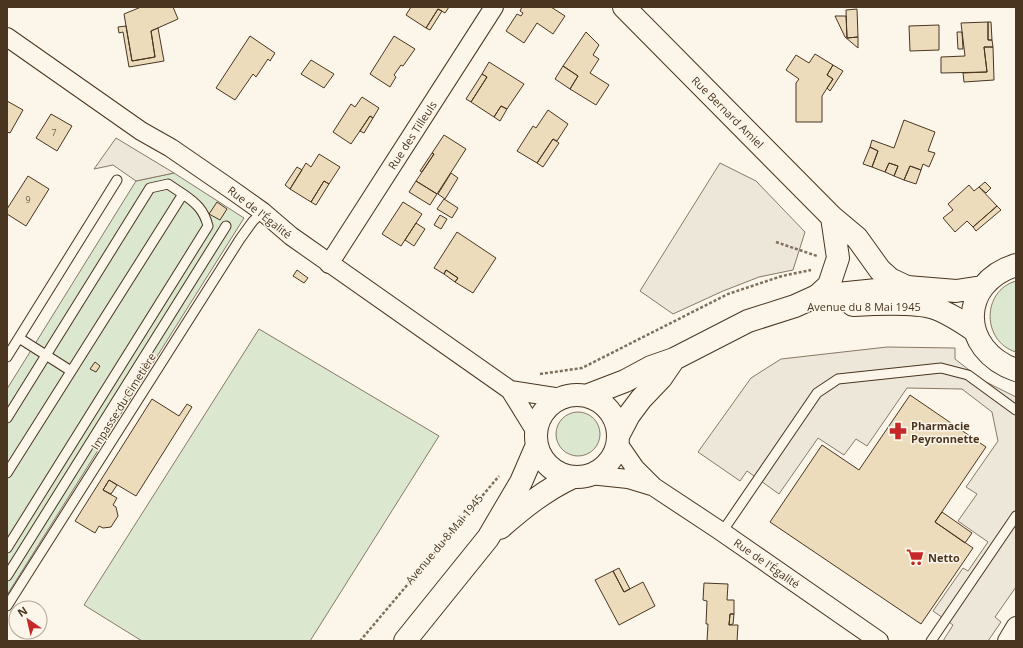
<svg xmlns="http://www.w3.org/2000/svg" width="1023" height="648" viewBox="0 0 1023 648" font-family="'Open Sans',sans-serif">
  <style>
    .green { fill: #dce7d0; stroke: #887966 }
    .parking { fill: #ede7d9; stroke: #887966 }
    .building { fill: #ecdcbc; stroke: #4a3520 }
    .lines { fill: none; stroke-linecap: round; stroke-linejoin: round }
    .service-casing { stroke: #4a3520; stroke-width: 11 }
    .minor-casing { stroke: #4a3520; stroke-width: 20 }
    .tertiary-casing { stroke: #4a3520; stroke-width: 24 }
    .secondary-casing { stroke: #4a3520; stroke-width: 24 }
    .path { stroke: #7f6f5c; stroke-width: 2.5; stroke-dasharray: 3 2; stroke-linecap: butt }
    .service { stroke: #fbf6e9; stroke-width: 9 }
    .minor { stroke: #fbf6e9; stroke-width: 18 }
    .tertiary { stroke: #fbf6e9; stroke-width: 22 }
    .secondary { stroke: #fbf6e9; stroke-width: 22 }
    .labels { text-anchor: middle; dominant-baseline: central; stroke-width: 3; stroke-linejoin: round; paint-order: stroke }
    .number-label { font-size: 9px; fill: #725f47 }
    .street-label { font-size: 11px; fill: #4a3520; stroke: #fbf6e9 }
    .poi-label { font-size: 11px; font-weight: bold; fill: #4a3520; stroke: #fbf6e9; text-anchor: start }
  </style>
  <rect width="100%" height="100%" fill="#fbf6e9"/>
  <path class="green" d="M174,173L244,218L7,595V389L136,181Z
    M1016,281V352C982,342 981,291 1016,281Z
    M259,329L439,436L310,641H142L84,605Z
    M556 434a22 22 0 1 1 44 0a22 22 0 1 1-44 0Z"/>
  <path class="parking" d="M116,138L174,173L136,181L113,165L94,169Z
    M720,163L756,181L805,232L793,270L759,277L723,291L673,314L640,291Z
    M887,347L955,348V359L982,380L1016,397V587L995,617L1001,622L988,641H943L953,625L933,611L963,568L968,571L988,542L958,521L977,494L966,487L998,441L992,412L962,389L907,388L867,446L856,439L844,455L818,438L779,494L747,471L740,481L698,452L751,378L781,359Z"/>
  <path class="building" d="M141,7H173L178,19L151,31L155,57L132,61L124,14Z
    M411,7H449L445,13L438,9L426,28L406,15Z
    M522,7H551L565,16L553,34L537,23L524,43L506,31L517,14L521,16L523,13L520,11Z
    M438,9L442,11L430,30L426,28Z
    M857,9L858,37L847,38L846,10Z
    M835,16H846L847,38L858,37V48L845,37Z
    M988,22V40H992L993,47H984L987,72L941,73V57L965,56L961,23Z
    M988,22H991L992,40H988Z
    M939,25V50L910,51L909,26Z
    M126,26L132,61L155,57L151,31L158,28L164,61L129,67L123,32L119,33L118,27Z
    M586,32L599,45L593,55L599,59L590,73L609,85L596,105L570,89L578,76L563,66Z
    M957,32H962L963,49H958Z
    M250,36L275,53L270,61L268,59L256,77L253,74L235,100L216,88Z
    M394,36L415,49L403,66L401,65L394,75L396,77L390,87L370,74Z
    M984,47H993L994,80L964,82L963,73L987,72Z
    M815,54L833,65L827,75L833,79L822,96V122H796V83L799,79L786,70L796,55L809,63Z
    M311,60L334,74L324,88L301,74Z
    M489,62L524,84L507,109L501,106L494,117L471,102L487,77L482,74Z
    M833,65L843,71L830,91L827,88L833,79L827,75Z
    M563,66L578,76L570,89L555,79Z
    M482,74L487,77L471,102L466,99Z
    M362,97L379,108L373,118L370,116L351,144L333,132L351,104L355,107Z
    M7,101L23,110L10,133L7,132Z
    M501,106L507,109L500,121L494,117Z
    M548,110L568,124L557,141L553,139L537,163L517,151L533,126L536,128Z
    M51,114L72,126L57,151L36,138Z
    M370,116L373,118L364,133L360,131Z
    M904,120L935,132L928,151L935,153L929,167L923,164L921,170L910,166L904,180L894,176L898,166L889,163L885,172L872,167L878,151L870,147L872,140L894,148Z
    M444,135L466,149L437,194L416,181L434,154L432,153Z
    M553,139L559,143L543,167L537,163Z
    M870,147L878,151L872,167L863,164Z
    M432,153L434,154L422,172L420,171Z
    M319,154L340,167L329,184L324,181L311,202L290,189L306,163L311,167Z
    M889,163L898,166L894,176L885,172Z
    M910,166L921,170L916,184L904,180Z
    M297,167L302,170L290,189L285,185Z
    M451,173L458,178L445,199L438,194Z
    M28,176L49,189L26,226L7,214V209Z
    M324,181L329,184L316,205L311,202Z
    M416,181L437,194L430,205L409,192Z
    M985,182L991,188L986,193L979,187Z
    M969,185L974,191L979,187L997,206L973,227L967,221L955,232L943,218L953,210L948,204Z
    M444,199L458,208L452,218L437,209Z
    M217,202L227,209L220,220L209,214Z
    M403,202L422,214L401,246L382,234Z
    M997,206L1001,210L976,231L973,227Z
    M440,215L447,219L441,229L434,225Z
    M416,223L425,229L414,246L405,240Z
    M457,232L496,258L473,293L455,282L458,278L446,270L444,274L434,268Z
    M297,270L308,278L304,283L293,276Z
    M446,270L458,278L455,282L444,274Z
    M95,362L100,366L96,372L90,369Z
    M910,395L986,447L935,522L973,548L921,624L770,522L822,445L859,470Z
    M152,399L179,416L187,404L192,407L136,496L109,480L103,490L117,498L113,505L116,507L118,516L111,527L103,528L99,526L95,533L75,521Z
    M109,480L117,485L111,494L103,490Z
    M942,512L972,533L965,543L935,522Z
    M619,568L630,589L624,592L613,571Z
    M613,571L624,592L643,582L655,606L619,625L595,580Z
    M704,583L728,584L727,600H734V614H730L729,625H738L737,641H707L708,624H706L707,601L703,600Z
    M730,614H734L733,624L729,625Z"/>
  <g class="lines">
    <g class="service-casing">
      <path id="service" d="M19,338L71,371
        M7,357L117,180
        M7,418L150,188L168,184L183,194L7,473
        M722,532L817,393L838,379L941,368L968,375L1016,410
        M7,548L208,226C204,210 196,203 183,194
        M7,576L226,226
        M7,606L240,239L253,221L263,212
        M931,641L1016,516"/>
    </g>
    <g class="minor-casing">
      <path id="minor" d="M7,37L141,131L171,148L232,190L263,212L291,236L510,390L561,398
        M329,264L494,7
        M510,390L536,432
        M617,442L635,468L654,487L722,532L879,641
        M590,475L628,479L651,486
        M1007,641L1016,626"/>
    </g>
    <g class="tertiary-casing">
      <path id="tertiary" d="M624,7L832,217L857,238L880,270L890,279L907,287
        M817,296L829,285L838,258L832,217"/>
    </g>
    <g class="secondary-casing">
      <path id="secondary" d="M1016,265C958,283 959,350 1016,370
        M853,305C872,304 917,302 934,308C949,313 962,322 975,331
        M536 436a41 41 0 1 1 82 0a41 41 0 1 1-82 0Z
        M586,396L625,381L651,367L674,359L748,321L795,306L817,296L907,287L956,291L982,287
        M618,436L629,415L641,399L661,378L674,359
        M500,528C523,508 545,490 573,477
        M405,641L488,538L521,482L537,445"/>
    </g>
    <path class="path" d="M776,242L817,256
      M540,374L582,368L728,294L782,276L811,270
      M360,641L499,476"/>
    <use href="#service" class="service"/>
    <use href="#minor" class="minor"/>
    <use href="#tertiary" class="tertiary"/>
    <use href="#secondary" class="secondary"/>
  </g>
  <defs>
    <g id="pharmacy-bare" transform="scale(1.38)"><path d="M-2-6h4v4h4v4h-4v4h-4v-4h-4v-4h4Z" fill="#c62828" stroke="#fbf6e9" stroke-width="2.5" paint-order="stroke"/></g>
    <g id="supermarket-bare" transform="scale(1.38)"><path d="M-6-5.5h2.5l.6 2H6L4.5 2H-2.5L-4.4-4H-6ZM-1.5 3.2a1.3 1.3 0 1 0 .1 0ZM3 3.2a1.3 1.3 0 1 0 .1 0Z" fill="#c62828" stroke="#fbf6e9" stroke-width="2.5" paint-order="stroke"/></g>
  </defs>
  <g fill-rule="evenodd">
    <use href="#pharmacy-bare" x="898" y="431"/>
    <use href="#supermarket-bare" x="915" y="557"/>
  </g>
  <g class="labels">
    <g class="number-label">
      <text x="54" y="132">7</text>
      <text x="28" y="199">9</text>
    </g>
    <g class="street-label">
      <text transform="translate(728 112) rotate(45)">Rue Bernard Amiel</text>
      <text transform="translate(412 135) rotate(-57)">Rue des Tilleuls</text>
      <text transform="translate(260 212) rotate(38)">Rue de l'Égalité</text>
      <text x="864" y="306">Avenue du 8 Mai 1945</text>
      <text transform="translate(123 401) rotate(-58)">Impasse du Cimetière</text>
      <text transform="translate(444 539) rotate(-50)">Avenue du 8 Mai 1945</text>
      <text transform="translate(767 563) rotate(35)">Rue de l'Égalité</text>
    </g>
    <g class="poi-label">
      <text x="911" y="425">Pharmacie<tspan x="911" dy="13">Peyronnette</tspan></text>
      <text x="928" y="557">Netto</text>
    </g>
  </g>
  <rect width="1023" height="648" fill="none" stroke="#4a3520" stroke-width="16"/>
  <g transform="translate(28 620) rotate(326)"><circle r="19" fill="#fbf6e9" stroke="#b4a999"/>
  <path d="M0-3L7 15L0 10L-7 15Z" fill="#c62828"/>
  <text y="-6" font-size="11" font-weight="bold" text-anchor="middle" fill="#4a3520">N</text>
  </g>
</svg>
